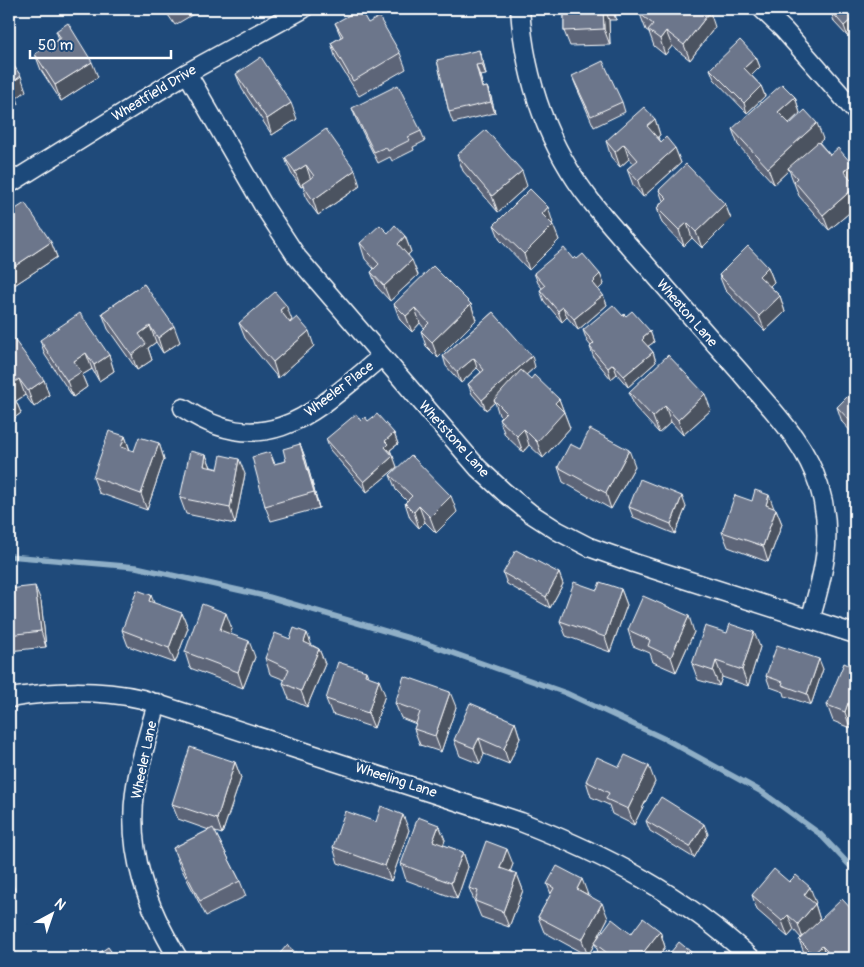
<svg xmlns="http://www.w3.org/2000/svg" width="864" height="967" viewBox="0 0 864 967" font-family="Pangolin,sans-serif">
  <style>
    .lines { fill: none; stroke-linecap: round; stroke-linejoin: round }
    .stream { stroke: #8fafc7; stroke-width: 5.5 }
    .minor-casing { stroke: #fff; stroke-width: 21 }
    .minor { stroke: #1f4a7a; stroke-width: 18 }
    .wall { fill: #5d6578; stroke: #fff }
    .shaded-wall { fill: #4c5361; stroke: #fff }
    .building { fill: #6c768b; stroke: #fff }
    .labels { text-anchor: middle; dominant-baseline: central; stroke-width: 5; stroke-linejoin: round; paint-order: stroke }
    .street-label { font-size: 14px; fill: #fff; stroke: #1f4a7a }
  </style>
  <rect width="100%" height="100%" fill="#1f4a7a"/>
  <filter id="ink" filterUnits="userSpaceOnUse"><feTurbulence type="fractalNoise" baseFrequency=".02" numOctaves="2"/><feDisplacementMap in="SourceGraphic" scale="10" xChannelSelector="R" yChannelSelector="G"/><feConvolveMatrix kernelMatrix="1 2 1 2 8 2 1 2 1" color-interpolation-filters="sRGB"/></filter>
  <g filter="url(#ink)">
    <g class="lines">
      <path class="stream" d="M9,556L136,567L269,597L419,641L566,693L667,740L762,792L820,834L855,871"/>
      <g class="minor-casing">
        <path id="minor" d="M520,9C525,79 547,145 591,201C609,224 628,245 648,267C678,302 709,337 740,372C770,408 805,441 819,486C834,535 824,573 810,620
          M762,9L784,30L855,111
          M187,73L263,205L297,257L478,468L504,492L530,513L558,531L589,547L634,563L855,634
          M9,184L187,73L303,9
          M183,408C267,464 317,410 381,357
          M9,698C54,691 97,689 142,699L521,822C608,856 682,894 751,958
          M157,703C149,733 139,762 135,792C127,853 147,907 178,958"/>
      </g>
      <use href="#minor" class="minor"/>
    </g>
    <path class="wall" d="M164,9H202L175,25Z
      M560,9H615L616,20H609L610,45L570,46L564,31V12H561Z
      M855,9L848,37L834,22L831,11Z
      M640,14L715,27L690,60L672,46L665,55L654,46L649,32L646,30Z
      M335,23H368L400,53L406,69L359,96L336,59L331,43L341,37Z
      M56,31L98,77L61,101L41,70L35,54L59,39Z
      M756,57L760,67L751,75L761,86L765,96L747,113L714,79L710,69Z
      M437,60L483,61L486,75L480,76L483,88L487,87L491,97L495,113L453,123L449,112Z
      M236,74L297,119L272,135L242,89Z
      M572,76L622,102L625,112L594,127L576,86Z
      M795,97L800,113L789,123L823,139L819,142L830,155L855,172V182L854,183L855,184V208L829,230L799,196L789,170L774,184L738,145L732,129Z
      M352,108L421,131L425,141L413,147L414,150L392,161L390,157L378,163L356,119Z
      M655,119L660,135L658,137L661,142L675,148L681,163L643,197L633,185L627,169L633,164L629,159L620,167L611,157L606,141Z
      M457,155L527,186L498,212L463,171Z
      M285,158L360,186L318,215L307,200L303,186L301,187L291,173Z
      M659,190L725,204L731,219L702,248L692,238L684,246L662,223L657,208L663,201Z
      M11,212L51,242L57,257L13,286L9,279V223L14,220Z
      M855,214V234L853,231L849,220Z
      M553,223L552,224L559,240L529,270L500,240L494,225Z
      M388,233L405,236L411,252L408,255L418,275L390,301L377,287L371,272L374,269L365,259L360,243Z
      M573,259H577L600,274L604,284L598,289L603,295L607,305L578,330L567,317L562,322L544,301L540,290L542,288L538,283L534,273Z
      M768,267L774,282L770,286L780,296L785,312L765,331L725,290L719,275Z
      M144,284L180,342L163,353L156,342L148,348L152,360L137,370L108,329L102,313Z
      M394,304H471L476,320L438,358L426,346L421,331L424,328L420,323L412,332L400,320Z
      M493,312L535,367L526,375L531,379L559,399L570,428L543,458L529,445L523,452L505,435L499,419L501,417L499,415L495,402L486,410L472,394L468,384L481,372L477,368L461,383L446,366L443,356Z
      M623,316H626L650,331L654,342L648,346L653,352L656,362L628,387L617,374L611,379L594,358L590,347L591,346L587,341L583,330Z
      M292,320L290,322L314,346L278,378L245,338L239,323Z
      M40,340L109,355L114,371L99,381L92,369L82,375L87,387L73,397L45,355Z
      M9,342L44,380L49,395L34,407L25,395L16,401L21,413L9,422Z
      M855,389V436L842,422L837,407Z
      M629,392L711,410L683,435L671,422L659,433L635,407Z
      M361,421H368L394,433L398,444L390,450L397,467L367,492L330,450L326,439Z
      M125,436L130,450L134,451L159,443L164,459L147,510L99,493L93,477Z
      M300,444L306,460L319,508L271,521L265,506L270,452L275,464L286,461Z
      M580,449L635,466L611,509L563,482L558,467Z
      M206,455L211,467L245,474L235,524L186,514L180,498Z
      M390,475L457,512L436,533L425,522L419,528L410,518L405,503L407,501L396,490Z
      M629,507H686L675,534L633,517Z
      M773,508L776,509L782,524L768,562L728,547L722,532Z
      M503,573H559L563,584L550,608L507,584Z
      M621,589L627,605L610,652L566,636L560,621L597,590Z
      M41,601L46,647L9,651V604Z
      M182,613L188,628L175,663L128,646L122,630Z
      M232,629L230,634L255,657L243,688L190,668L185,652Z
      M628,630L694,632L676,672L653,662L650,653L633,646Z
      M290,639L312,645L319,649L325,664L307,707L289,699L283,683L285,680L270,674L265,658Z
      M760,647L748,686L722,677L719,686L698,680L692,664Z
      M855,668V719H854L850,728L833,721L827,705Z
      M823,669L811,705L785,696L784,692L770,687L766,676Z
      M366,671L368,676L385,695L374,728L332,714L326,699Z
      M395,703L456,707L441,752L420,745L414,729L416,724L401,718Z
      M515,722L520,738L509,764L484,754L480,764L460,756L454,740Z
      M235,762L241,778L222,834L215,832L240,881L246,896L206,916L179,864L173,848L209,830L178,819L172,804Z
      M619,767L655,782L634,825L612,814L609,805L591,797L586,781Z
      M646,821L708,834L694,858L650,831Z
      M376,822L409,830L391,881L338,863L333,847Z
      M439,825L445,840L443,845L463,852L468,867L457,899L406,880L401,864Z
      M513,864L510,871L517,874L523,890L509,927L481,917L469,888Z
      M9,875L15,890L9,893Z
      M789,882L816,903L815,904L820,920L855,958H808L805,955L799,940L801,938L794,930L788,937L757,910L752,895Z
      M547,884L588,895L608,918L596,941L631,934L660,931L665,947L657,958H600L595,943L588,956L544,932L538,917L551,894Z"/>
    <path class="shaded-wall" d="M603,9H605L609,20L610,45L604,29Z
      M612,9H615L616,20Z
      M710,12L715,27L690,60L684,45Z
      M855,16V30L848,37L844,26Z
      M666,31L672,46L665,55L660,39Z
      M479,50L483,61L486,75L482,64Z
      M756,57L760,67L748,79L744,68Z
      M92,62L98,77L61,101L55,85Z
      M476,65L480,76L486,98L482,88Z
      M21,76L26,91L17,98L19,104L10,110L15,124L9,129V92L10,84Z
      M761,86L765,96L747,113L744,103Z
      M487,87L491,97L495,113L491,102Z
      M795,97L800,113L784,128L778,112Z
      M291,103L297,119L272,135L267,119Z
      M655,119L660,135L653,141L647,126Z
      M817,123L823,139L789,170L788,168L789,170L774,184L768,168Z
      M624,144L629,159L620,167L615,152Z
      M675,148L681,163L643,197L638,181Z
      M852,164L855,172V182L850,187L844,171Z
      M306,165L311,180L302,184L303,186L301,187L295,172Z
      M355,170L360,186L318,215L313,200Z
      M522,171L527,186L498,212L492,196Z
      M855,187V208L829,230L823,215Z
      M725,204L731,219L702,248L696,232Z
      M548,207L553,223L547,229L542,214Z
      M687,223L692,238L684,246L679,230Z
      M553,225L559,240L529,270L524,254Z
      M405,236L411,252L403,259L398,244Z
      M51,242L57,257L13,286L9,273V270Z
      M412,260L418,275L390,301L384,286Z
      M768,267L774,282L765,291L759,276Z
      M600,274L604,284L598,290L593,283L594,280Z
      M603,295L607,305L578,330L574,319Z
      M780,296L785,312L765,331L759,316Z
      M471,304L476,320L438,358L432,342Z
      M286,305L292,320L285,326L280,310Z
      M563,307L567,317L562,322L558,311Z
      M415,308L420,323L412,332L406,316Z
      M150,326L156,342L148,348L152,360L137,370L132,355L139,334Z
      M174,326L180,342L163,353L158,338Z
      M309,331L314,346L278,378L273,362Z
      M650,331L654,342L647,347L642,340L643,337Z
      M653,352L656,362L628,387L624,376Z
      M86,353L92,369L82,375L87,387L73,397L67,381L74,361Z
      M109,355L114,371L99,381L94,365Z
      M532,356L535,367L496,402L494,400L495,402L486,410L482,400Z
      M474,358L477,368L461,383L457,372Z
      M613,364L617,374L611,379L608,368Z
      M19,379L25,395L16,401L21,413L9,422V386Z
      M44,380L49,395L34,407L28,391Z
      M705,394L711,410L683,435L678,420Z
      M559,399L570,428L543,458L537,442L555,403Z
      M665,406L671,422L659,433L653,417Z
      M855,420V431L852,423Z
      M524,429L529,445L523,452L517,436Z
      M394,433L398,444L390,450L392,455L385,447V441Z
      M125,436L130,451L121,447Z
      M159,443L164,459L147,510L141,494Z
      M300,444L306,460L319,508L314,492Z
      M629,450L635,466L611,509L606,493Z
      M206,455L212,470L204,466Z
      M393,456L397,467L367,492L364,482Z
      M239,459L245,474L235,524L230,508Z
      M769,495L775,511L766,505Z
      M451,496L457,512L436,533L430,517Z
      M682,496L686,507L675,534L671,524Z
      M419,506L425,522L419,528L414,512Z
      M776,509L782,524L768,562L763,546Z
      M559,573L563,584L550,608L546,597Z
      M35,586L41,601L46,647L41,631Z
      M621,589L627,605L610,652L605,637Z
      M151,595L157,611L149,601Z
      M182,613L188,628L175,663L169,648Z
      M226,613L232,629L226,646L220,630Z
      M689,616L694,632L676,672L671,657Z
      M754,632L760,647L748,686L742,670Z
      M307,633L313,649L304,642Z
      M249,641L255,657L243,688L238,672Z
      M319,649L325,664L307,707L301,691Z
      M819,659L823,669L811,705L807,694Z
      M716,661L722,677L719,686L713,671Z
      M379,680L385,695L374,728L368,713Z
      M450,692L456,707L441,752L435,736Z
      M848,703L854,719L850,728L845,712Z
      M515,722L520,738L509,764L504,749Z
      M479,738L484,754L480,764L474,748Z
      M235,762L241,778L222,834L217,819Z
      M649,766L655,782L634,825L628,809Z
      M403,815L409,830L391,881L385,866Z
      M704,824L708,834L694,858L690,847Z
      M439,825L445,840L439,857L433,841Z
      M507,849L513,864L506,883L500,868Z
      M463,852L468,867L457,899L451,883Z
      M517,874L523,890L509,927L503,912Z
      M582,879L588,895L577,889Z
      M810,887L816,903L809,910L804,895Z
      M602,903L608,918L588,956L582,940Z
      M815,904L820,920L803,939L798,924Z
      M788,915L794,930L788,937L782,921Z
      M660,931L665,947L657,958H639Z
      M822,946L827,958H815L813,954Z"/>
    <path class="building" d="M360,9L368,23L379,17L400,53L353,81L331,43L343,36L335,23Z
      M564,9H603L604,29L564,31Z
      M645,9H706L710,12L684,45L666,31L660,39L648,30L653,24L640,14Z
      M833,9H855V16L844,26L831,11Z
      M68,23L92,62L55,85L35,54L61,38L56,31Z
      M740,40L756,57L744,68L761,86L744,103L710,69Z
      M479,50L482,64L476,65L482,88L487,87L491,102L449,112L437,60Z
      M261,57L291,103L267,119L236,74Z
      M9,59L21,76L10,84L13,89L9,92Z
      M603,61L622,102L591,116L572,76Z
      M782,84L795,97L778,112L790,124L805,110L817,123L768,168L732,129Z
      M398,85L421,131L408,137L410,140L388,151L386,147L374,152L352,108Z
      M644,107L655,119L647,126L661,142L666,137L675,148L638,181L627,169L638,160L624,144L615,152L606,141Z
      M326,129L355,170L313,200L302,184L314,176L306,165L295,172L285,158Z
      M486,130L522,171L492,196L457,155Z
      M818,142L830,155L838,148L852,164L844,171L855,184V187L823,215L794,181L797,178L788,168Z
      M686,164L725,204L696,232L687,223L679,230L657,208L667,198L659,190Z
      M530,189L548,207L542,214L553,225L524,254L494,225Z
      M25,203L51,242L9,270V223L15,219L11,212Z
      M855,214V227L849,220Z
      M380,225L388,233L395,225L405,236L398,244L412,260L384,286L371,272L379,264L360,243Z
      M748,246L768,267L759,276L780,296L759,316L719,275Z
      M564,248L573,259L575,257L577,259L583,254L600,274L594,280L595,281L593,283L603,295L574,319L563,307L558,311L540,290L545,286L534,273Z
      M433,266L471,304L432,342L421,331L429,323L415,308L406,316L394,304Z
      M144,284L174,326L158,338L150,326L139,334L146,344L132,355L102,313Z
      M275,292L286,305L280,310L290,323L297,317L309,331L273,362L239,323Z
      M613,305L623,316L624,314L626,316L632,311L650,331L643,337L644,338L642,340L653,352L624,376L613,364L608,368L590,347L594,343L583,330Z
      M493,312L532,356L482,400L468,384L484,370L474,358L457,372L443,356Z
      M80,313L109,355L94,365L86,353L74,361L81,372L67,381L40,340Z
      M13,338L44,380L28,391L19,379L9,386V342Z
      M668,355L705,394L678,420L665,406L653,417L629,392Z
      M521,370L531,379L534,375L559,399L555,403L564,412L537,442L524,429L517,436L499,419L506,412L494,400Z
      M9,389L15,398L9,403Z
      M855,389V420L852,423L837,407Z
      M356,414L361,421L365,417L368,421L377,414L394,433L385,441L388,444L385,447L393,456L364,482L326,439Z
      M590,429L629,450L606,493L558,467L570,444L580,449Z
      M109,431L125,436L121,447L134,451L139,437L159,443L141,494L93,477Z
      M300,444L314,492L265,506L252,457L270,452L274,464L286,461L283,449Z
      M190,451L206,455L204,466L218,469L221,455L239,459L230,508L180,498Z
      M411,455L451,496L430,517L419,506L414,512L405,503L412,496L390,475Z
      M640,479L682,496L671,524L629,507Z
      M755,490L769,495L766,505L776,509L763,546L722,532L735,495L752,501Z
      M516,550L559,573L546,597L503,573Z
      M574,582L597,590L600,582L621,589L605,637L560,621Z
      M35,586L41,631L9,635V589Z
      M137,590L151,595L149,601L182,613L169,648L122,630Z
      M643,596L689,616L671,657L648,646L650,640L628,630Z
      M202,604L226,613L220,630L249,641L238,672L185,652Z
      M730,624L754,632L742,670L716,661L713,671L692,664L705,626L727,633Z
      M294,628L307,633L304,642L319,649L301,691L283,683L289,669L265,658L275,633L290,639Z
      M777,645L819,659L807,694L782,685L783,682L766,676Z
      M338,662L366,671L365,675L379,680L368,713L326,699Z
      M844,663L855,668V706L848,703L845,712L827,705Z
      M404,676L450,692L435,736L414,729L420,712L395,703Z
      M470,703L515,722L504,749L479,738L474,748L454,740Z
      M190,747L235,762L217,819L172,804Z
      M625,755L649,766L628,809L606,799L609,793L586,781L597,757L619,767Z
      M661,797L704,824L690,847L646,821Z
      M381,806L403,815L385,866L333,847L345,811L376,822Z
      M418,817L439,825L433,841L463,852L451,883L401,864Z
      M213,828L240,881L200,901L173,848Z
      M486,841L507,849L500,868L517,874L503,912L475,901L478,891L469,888Z
      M557,866L582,879L577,889L602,903L582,940L538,917L554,888L547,884Z
      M774,869L789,882L796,875L810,887L804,895L815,904L798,924L788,915L782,921L752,895Z
      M842,899L855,913V955L852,958H834L822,946L813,954L799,940Z
      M643,918L660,931L639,958H614L594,943L612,919L631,934Z
      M679,942L696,956L694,958H666Z
      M287,945L300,956L298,958H276Z
      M108,947L116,958H92Z
      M383,956L396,958H383Z"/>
  </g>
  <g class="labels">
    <g class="street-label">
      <text transform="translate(154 93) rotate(-31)">Wheatfield Drive</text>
      <text transform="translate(687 313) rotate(49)">Wheaton Lane</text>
      <text transform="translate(339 389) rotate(-37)">Wheeler Place</text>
      <text transform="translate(454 439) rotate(48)">Whetstone Lane</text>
      <text transform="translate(144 760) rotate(-78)">Wheeler Lane</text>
      <text transform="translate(396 780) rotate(18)">Wheeling Lane</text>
    </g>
  </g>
  <rect width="864" height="967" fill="none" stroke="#1f4a7a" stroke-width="30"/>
  <rect x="15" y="15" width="834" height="937" fill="none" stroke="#fff" stroke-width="2" filter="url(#ink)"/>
  <g transform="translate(52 914) rotate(40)" stroke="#1f4a7a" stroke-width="4" paint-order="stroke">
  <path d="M0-4L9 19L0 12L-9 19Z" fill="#ffffff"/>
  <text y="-8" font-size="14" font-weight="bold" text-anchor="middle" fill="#ffffff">N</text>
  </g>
  <path d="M30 50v8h141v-8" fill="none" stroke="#ffffff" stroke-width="2.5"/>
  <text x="38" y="50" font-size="15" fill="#ffffff" stroke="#1f4a7a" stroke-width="4" paint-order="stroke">50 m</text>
</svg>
